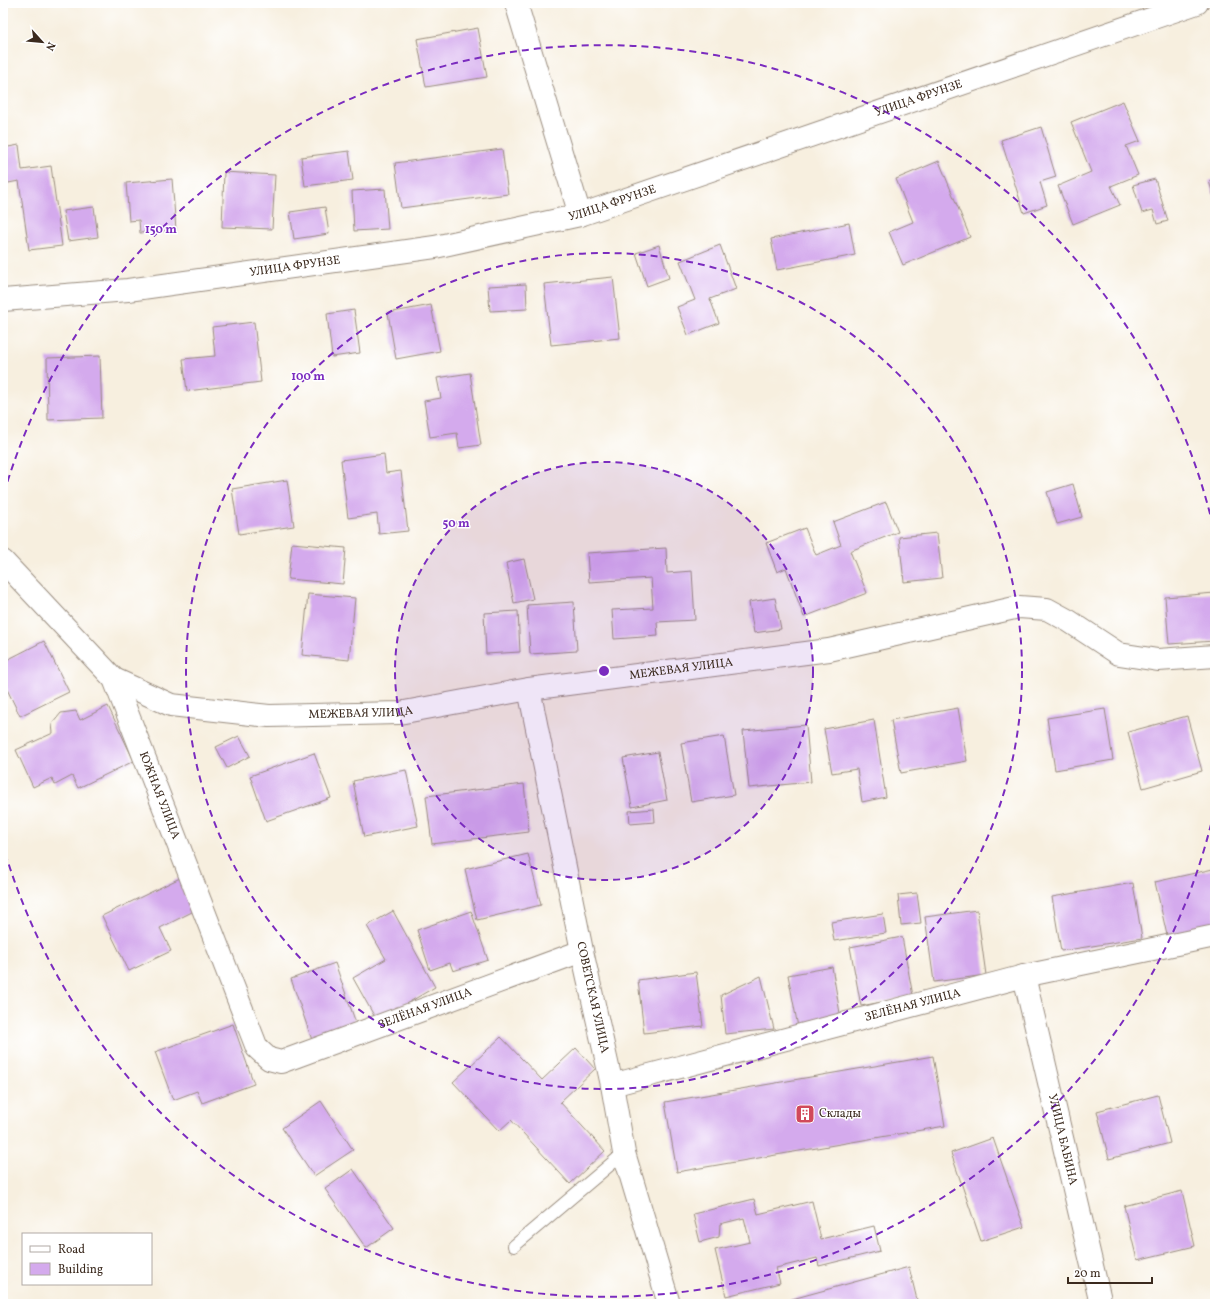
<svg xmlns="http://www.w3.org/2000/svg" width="1218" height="1307" viewBox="0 0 1218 1307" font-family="Vollkorn,serif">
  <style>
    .building { fill: #d4aaed }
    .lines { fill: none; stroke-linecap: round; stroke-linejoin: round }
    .service-casing { stroke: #998c7e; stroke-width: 14 }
    .minor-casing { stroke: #998c7e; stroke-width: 24 }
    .service { stroke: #fff; stroke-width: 12 }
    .minor { stroke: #fff; stroke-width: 22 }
    .ring { fill: none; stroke: #7b2cbf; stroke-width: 2; stroke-dasharray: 7 5 }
    .labels { text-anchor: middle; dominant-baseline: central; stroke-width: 3; stroke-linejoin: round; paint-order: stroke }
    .street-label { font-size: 12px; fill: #3b2a1e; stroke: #fff }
    .poi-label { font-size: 12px; fill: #3b2a1e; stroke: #fff; text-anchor: start }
    .centre { fill: #7b2cbf; stroke: #fff; stroke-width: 2 }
    .ring-label { font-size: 12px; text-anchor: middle; font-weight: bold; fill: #7b2cbf; stroke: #fff; stroke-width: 3; stroke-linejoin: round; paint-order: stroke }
  </style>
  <rect width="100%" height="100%" fill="#fff"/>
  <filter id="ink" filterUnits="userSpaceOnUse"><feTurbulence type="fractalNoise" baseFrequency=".025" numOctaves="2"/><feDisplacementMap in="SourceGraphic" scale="8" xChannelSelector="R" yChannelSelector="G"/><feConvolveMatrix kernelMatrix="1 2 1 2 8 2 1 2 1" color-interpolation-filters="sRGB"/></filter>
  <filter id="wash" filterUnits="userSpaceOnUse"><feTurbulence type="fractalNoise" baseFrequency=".012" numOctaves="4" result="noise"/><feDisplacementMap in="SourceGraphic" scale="16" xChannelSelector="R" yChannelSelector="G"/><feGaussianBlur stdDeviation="0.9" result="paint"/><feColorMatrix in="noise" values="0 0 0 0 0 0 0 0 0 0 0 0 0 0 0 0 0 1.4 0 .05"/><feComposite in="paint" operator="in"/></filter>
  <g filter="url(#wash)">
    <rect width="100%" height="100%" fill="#f7efdf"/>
    <g id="blocks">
      <path class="building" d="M478,28L487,77L426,87L417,39Z
        M1123,101L1140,141L1126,146L1138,175L1111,186L1120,205L1073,224L1058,186L1091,172L1071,122Z
        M1041,127L1056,177L1040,182L1047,205L1024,213L1001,140Z
        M19,145L22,170L51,166L62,246L29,250L19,181L3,184V148Z
        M502,149L508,194L401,208L395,163Z
        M349,151L353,180L305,186L301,157Z
        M939,161L970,237L903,265L889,232L913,222L896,179Z
        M224,172L275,175L272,229L222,227Z
        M172,179L176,230L140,233L139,220L129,221L126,183Z
        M1155,179L1168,221L1157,224L1153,210L1142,213L1133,185Z
        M1215,179V201L1209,181Z
        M385,189L388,229L354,231L352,191Z
        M94,207L98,237L68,241L63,211Z
        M325,207L329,234L294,239L290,212Z
        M849,223L855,255L777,270L771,239Z
        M659,245L669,278L647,286L636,253Z
        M720,245L736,289L710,299L719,323L688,335L677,307L695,300L680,261Z
        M613,277L620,338L551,345L544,284Z
        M526,284L527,309L490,311L488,286Z
        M431,305L440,351L396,359L388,313Z
        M354,310L360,353L332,357L327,314Z
        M254,322L261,382L187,391L183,359L215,356L212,327Z
        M100,356L102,418L48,420L47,358Z
        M470,373L481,445L459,448L457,433L430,437L424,401L441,398L437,378Z
        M384,454L386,473L401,471L408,531L379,534L377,514L348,518L341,460Z
        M287,480L294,526L239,534L232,489Z
        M1073,484L1082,517L1057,524L1047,492Z
        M886,502L898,532L850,551L867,593L804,617L786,568L777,572L766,543L805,528L816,555L841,545L833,522Z
        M937,533L942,578L904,582L899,537Z
        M292,543L346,548L343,584L288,579Z
        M666,548L667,573L692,571L695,620L657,622L658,636L614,639L612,610L653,608L651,578L589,582L587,553Z
        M524,559L533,599L514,603L506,563Z
        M1215,593V641L1169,644L1165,597Z
        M308,594L355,598L349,660L302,655Z
        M775,598L781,629L754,633L749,602Z
        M574,602L577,651L530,654L527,605Z
        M518,611L520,652L486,654L484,613Z
        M44,641L69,692L20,716L3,681V662Z
        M108,706L134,761L78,788L72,776L55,785L52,778L33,787L16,750L53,733L52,724L61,713L76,711L80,720Z
        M958,708L967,761L901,773L891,720Z
        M1105,709L1113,760L1055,770L1047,718Z
        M1187,716L1202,771L1143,788L1128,732Z
        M874,720L886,797L862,802L857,769L832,773L824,729Z
        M806,725L811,782L749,788L743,731Z
        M239,736L250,756L227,768L216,747Z
        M724,736L734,795L691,802L681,743Z
        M658,752L667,800L632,807L623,758Z
        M314,753L331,798L266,821L250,776Z
        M406,770L418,826L364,837L353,781Z
        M524,784L529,832L432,844L426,796Z
        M654,809L655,822L630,824L629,811Z
        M528,854L541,905L477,920L465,869Z
        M1213,869L1215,879V933L1169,944L1155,882Z
        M180,878L196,910L160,928L171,951L129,971L102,916Z
        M1133,883L1142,938L1061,951L1052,897Z
        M917,893L921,923L901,925L898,895Z
        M977,910L986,975L934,982L925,917Z
        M393,911L435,987L377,1021L353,978L386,959L367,926Z
        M471,911L488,960L453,971L450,963L430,970L417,930Z
        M883,914L886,933L834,941L831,922Z
        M902,937L913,996L861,1006L850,947Z
        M335,963L357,1026L313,1043L291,979Z
        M832,967L841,1019L798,1027L788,975Z
        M696,972L703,1026L644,1033L638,980Z
        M761,976L774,1029L725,1034L721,995Z
        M233,1024L254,1084L202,1103L197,1091L173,1100L155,1052Z
        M501,1037L542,1080L576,1048L595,1069L560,1102L605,1151L570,1184L511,1120L499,1131L453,1082Z
        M933,1056L945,1126L677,1172L665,1102Z
        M1158,1095L1170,1143L1109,1159L1097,1111Z
        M321,1101L353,1150L314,1176L282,1128Z
        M993,1138L1024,1227L981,1241L951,1153Z
        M353,1169L394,1228L366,1248L325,1189Z
        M1182,1191L1195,1246L1137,1260L1124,1206Z
        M754,1199L758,1214L812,1201L821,1239L874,1226L880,1251L819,1266L817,1258L776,1268L780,1283L726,1296L715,1250L750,1242L744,1218L720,1224L719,1237L700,1242L693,1214Z
        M909,1267L918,1304H774Z"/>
    </g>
  </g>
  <g filter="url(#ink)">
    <use href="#blocks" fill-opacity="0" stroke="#998c7e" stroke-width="1"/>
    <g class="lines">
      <g class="service-casing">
        <path id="service" d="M514,1246L624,1153"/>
      </g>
      <g class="minor-casing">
        <g id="minor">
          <path d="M516,3L580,215"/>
          <path id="s1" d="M3,300L128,290L435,247L580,215L1197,3"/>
          <path id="s2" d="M3,561L114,679L257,1048L269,1059L281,1062L582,951"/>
          <path id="s3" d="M114,679L171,705L269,716L399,713L529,689L829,650L1019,607L1047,609L1069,621L1119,654L1158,660L1215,656"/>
          <path id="s4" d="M529,689L582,951L612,1085L624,1153L669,1304"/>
          <path id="s5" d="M1024,976L1101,1304"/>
          <path id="s6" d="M612,1085L1024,976L1215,936"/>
        </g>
      </g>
      <use href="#service" class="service"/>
      <use href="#minor" class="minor"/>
    </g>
  </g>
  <circle cx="604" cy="671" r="209" fill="#7b2cbf" fill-opacity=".12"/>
  <g class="ring">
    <circle cx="604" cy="671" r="209"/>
    <circle cx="604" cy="671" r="418"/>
    <path d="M1214 812A626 626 0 0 1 4 849M4 493A626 626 0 0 1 1214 530"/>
  </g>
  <defs>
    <g id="building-square" transform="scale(1)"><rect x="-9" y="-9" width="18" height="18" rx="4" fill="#d1495b" stroke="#fff"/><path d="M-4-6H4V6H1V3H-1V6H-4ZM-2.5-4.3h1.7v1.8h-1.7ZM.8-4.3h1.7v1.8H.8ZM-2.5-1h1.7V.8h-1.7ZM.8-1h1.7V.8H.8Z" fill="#fff"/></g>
  </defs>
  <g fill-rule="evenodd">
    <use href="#building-square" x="805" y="1114"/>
  </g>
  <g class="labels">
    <g class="street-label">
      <text stroke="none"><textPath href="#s1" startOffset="942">УЛИЦА ФРУНЗЕ</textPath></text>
      <text stroke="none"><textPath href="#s1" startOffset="618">УЛИЦА ФРУНЗЕ</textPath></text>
      <text stroke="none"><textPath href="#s1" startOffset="294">УЛИЦА ФРУНЗЕ</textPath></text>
      <text stroke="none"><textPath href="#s3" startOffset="577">МЕЖЕВАЯ УЛИЦА</textPath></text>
      <text stroke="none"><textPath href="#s3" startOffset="253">МЕЖЕВАЯ УЛИЦА</textPath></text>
      <text stroke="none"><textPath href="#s2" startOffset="287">ЮЖНАЯ УЛИЦА</textPath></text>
      <text stroke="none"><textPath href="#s4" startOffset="315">СОВЕТСКАЯ УЛИЦА</textPath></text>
      <text stroke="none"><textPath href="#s6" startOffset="311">ЗЕЛЁНАЯ УЛИЦА</textPath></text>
      <text stroke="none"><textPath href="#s2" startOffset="740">ЗЕЛЁНАЯ УЛИЦА</textPath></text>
      <text stroke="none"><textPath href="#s5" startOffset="168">УЛИЦА БАБИНА</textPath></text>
    </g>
    <g class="poi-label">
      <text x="819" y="1114">Склады</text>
    </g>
  </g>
  <circle cx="604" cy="671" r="6" class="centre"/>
  <g class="ring-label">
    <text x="161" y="233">150 m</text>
    <text x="308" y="380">100 m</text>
    <text x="456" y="527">50 m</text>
  </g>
  <rect width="1218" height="1307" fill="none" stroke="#fff" stroke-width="16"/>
  <rect x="22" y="1233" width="130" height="52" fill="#ffffff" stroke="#b1aaa5"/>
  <rect x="30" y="1246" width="20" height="6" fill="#ffffff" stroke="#b1aaa5"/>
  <text x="58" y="1253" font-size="12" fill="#3b2a1e">Road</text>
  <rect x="30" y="1263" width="20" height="12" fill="#d4aaed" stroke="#b1aaa5"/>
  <text x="58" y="1273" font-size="12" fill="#3b2a1e">Building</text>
  <g transform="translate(42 42) rotate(117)" stroke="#ffffff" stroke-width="3" paint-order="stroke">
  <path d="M0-3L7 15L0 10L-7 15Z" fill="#3b2a1e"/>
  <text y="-6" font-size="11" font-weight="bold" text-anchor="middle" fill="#3b2a1e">N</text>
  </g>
  <path d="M1068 1277v6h84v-6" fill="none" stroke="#3b2a1e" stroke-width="2"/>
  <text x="1074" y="1277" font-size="12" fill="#3b2a1e" stroke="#ffffff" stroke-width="3" paint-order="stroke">20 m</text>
</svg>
